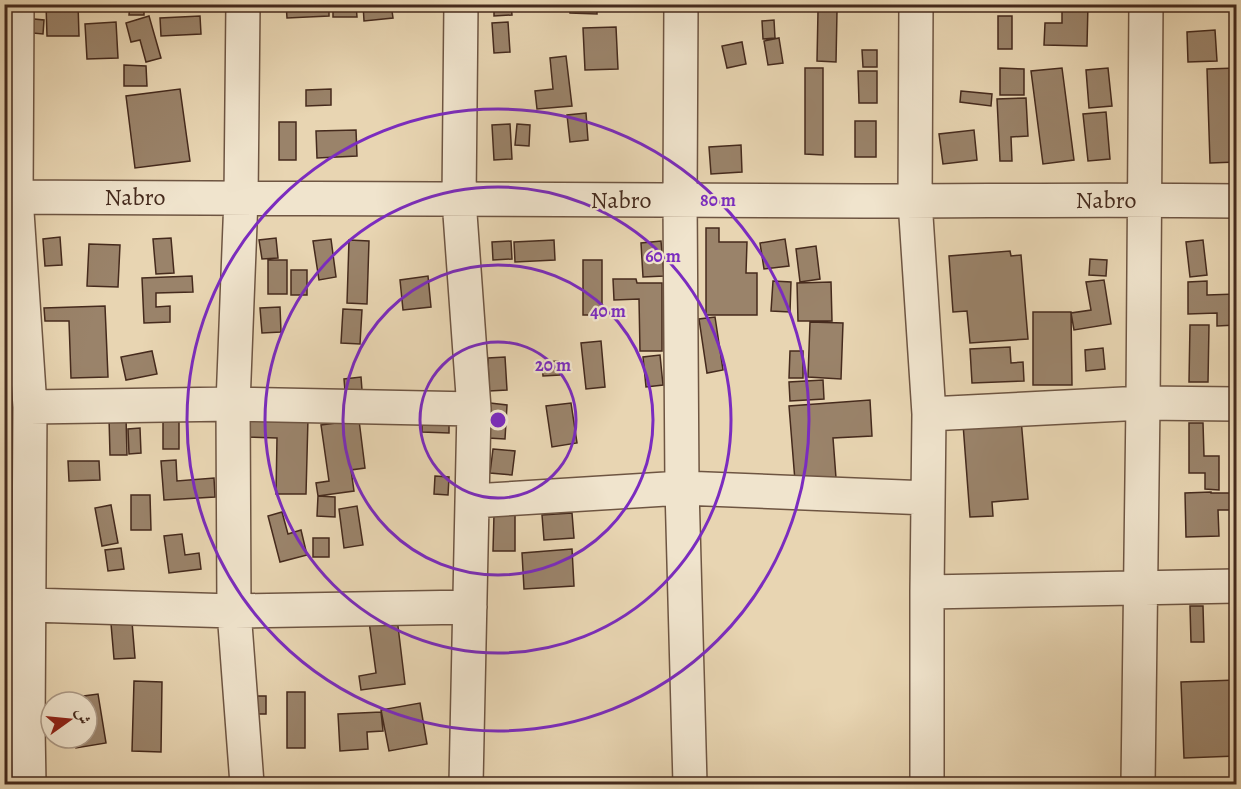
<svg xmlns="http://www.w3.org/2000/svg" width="1241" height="789" viewBox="0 0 1241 789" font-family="Alegreya,Amiri,serif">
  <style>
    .building { fill: #9a836a; stroke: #452a1d; stroke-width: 1.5 }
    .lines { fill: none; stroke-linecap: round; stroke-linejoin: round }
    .minor-casing { stroke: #6e5542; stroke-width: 36 }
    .minor { stroke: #f0e4cd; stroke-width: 33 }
    .ring { fill: none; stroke: #7b2cbf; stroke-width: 3 }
    .labels { text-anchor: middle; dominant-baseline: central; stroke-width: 4.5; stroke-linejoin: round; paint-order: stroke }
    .street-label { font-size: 24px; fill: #452a1d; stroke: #f0e4cd }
    .centre { fill: #7b2cbf; stroke: #f0e4cd; stroke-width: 3 }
    .ring-label { font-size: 18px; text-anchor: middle; font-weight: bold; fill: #7b2cbf; stroke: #f0e4cd; stroke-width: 4.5; stroke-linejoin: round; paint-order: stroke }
  </style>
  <rect width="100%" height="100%" fill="#e8d5b2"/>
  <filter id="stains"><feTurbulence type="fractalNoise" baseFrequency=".00333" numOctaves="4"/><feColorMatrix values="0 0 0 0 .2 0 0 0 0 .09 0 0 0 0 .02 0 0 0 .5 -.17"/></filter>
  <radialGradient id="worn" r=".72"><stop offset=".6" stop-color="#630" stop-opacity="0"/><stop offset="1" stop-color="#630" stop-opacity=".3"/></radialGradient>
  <path class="building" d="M46,4H78L79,36H47Z
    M130,4H144V15H129Z
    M286,4H329V16L287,18Z
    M333,4H356L357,17H333Z
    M363,4H391L393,18L364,21Z
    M494,4H511L512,15L494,16Z
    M570,4H597V14L570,13Z
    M820,4H850V6L821,10Z
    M1011,4H1033V11H1012Z
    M1062,4H1088L1087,46L1044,45L1045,23H1062Z
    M818,11H837L836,62L817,61Z
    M149,16L161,58L146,62L140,40L131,42L126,23Z
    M200,16L201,34L161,36L160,18Z
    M998,16H1012V49H998Z
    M13,17L44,20L43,34L12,31Z
    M774,20L775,38L763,39L762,21Z
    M116,22L118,58L87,59L85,24Z
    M508,22L510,52L494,53L492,23Z
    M616,27L618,69L585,70L583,28Z
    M1215,30L1217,61L1188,62L1187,32Z
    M779,38L783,63L768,65L764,41Z
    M742,42L746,64L727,68L722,46Z
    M862,50H877V67H863Z
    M566,56L572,106L537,109L535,91L553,89L550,58Z
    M124,65L146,66L147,86H124Z
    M805,68H823V155L805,154Z
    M1000,68L1024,69V95H1000Z
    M1062,68L1074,160L1043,164L1031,71Z
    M1108,68L1112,106L1089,108L1086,70Z
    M1236,68V162L1210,163L1207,69Z
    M858,71H877V103H859Z
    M180,89L190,161L135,168L126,96Z
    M331,89V105L306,106V90Z
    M961,91L992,94L991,106L960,102Z
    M1026,98L1028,136L1011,137L1012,161H1000L997,99Z
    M1106,112L1110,159L1088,161L1083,114Z
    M586,113L588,140L570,142L567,115Z
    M855,121H876V157H855Z
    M279,122H296V160H279Z
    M510,124L512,159L494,160L492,125Z
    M517,124L530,125L529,146L515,145Z
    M356,130L357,156L317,158L316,131Z
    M974,130L977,160L943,164L939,134Z
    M741,145L742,172L711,174L709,147Z
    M706,228H719V242H747L746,273H757V315H706Z
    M60,237L62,265L45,266L43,239Z
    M171,238L174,273L156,274L153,239Z
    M276,238L278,258L262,259L259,240Z
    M331,239L336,277L319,280L313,241Z
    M785,239L789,266L764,269L760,243Z
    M349,240L369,241L367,304L347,303Z
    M554,240L555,260L515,262L514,242Z
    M1203,240L1207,275L1190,277L1186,242Z
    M511,241L512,259L493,260L492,242Z
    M661,241L664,276L643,277L641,243Z
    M89,244L120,245L118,287L87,286Z
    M816,246L820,279L800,282L796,249Z
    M1010,251L1011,256L1021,255L1028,339L970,343L967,311L953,312L949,256Z
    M1090,259L1107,260L1106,276L1089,275Z
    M268,260H287V294H268Z
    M583,260H602V315H583Z
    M291,270H307V295H291Z
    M192,276L193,292L156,293V307L170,306V322L144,323L142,278Z
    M428,276L431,307L403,310L400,280Z
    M613,279H636L637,283H662V351H640L639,299L614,300Z
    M1104,280L1111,324L1074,330L1071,313L1091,310L1086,282Z
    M773,281L791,282L790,312L771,311Z
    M1207,281V295L1236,294V325L1217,326V313L1188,314V282Z
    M831,282L832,321H798L797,283Z
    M105,306L108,377L71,378L69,321H45L44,308Z
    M280,307L281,332L262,333L260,308Z
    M343,309L362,310L360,344L341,343Z
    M1033,312H1071L1072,385H1033Z
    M715,317L723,370L707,373L699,319Z
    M810,322L843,323L841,379L808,377Z
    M1190,325H1209L1208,382H1189Z
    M601,341L605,387L586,389L581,343Z
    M1010,347L1011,363L1023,362L1024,381L972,383L970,349Z
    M1103,348L1105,369L1086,371L1085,350Z
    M152,351L157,374L126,380L121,357Z
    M790,351H803V378H789Z
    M660,355L663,385L646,387L643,357Z
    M505,357L507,390L489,391L488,358Z
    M559,361L560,375L543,376L542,362Z
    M361,377L362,390L345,391L344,379Z
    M823,380L824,399L790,401L789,382Z
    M870,400L872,436L833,438L836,478L795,481L789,406Z
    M490,403L507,405L505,439L488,438Z
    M571,403L577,443L552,447L546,406Z
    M109,417H126L127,455H110Z
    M246,417L308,418L306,494H276L277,438L245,437Z
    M422,417L449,418V433L422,432Z
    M163,418H179V449H163Z
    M1021,419L1028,499L992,502L993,516L970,517L963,424Z
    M359,420L365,468L351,470L354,491L318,496L316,483L329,481L321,425Z
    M1189,423H1203L1204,456H1219V490L1205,489V473H1189Z
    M140,428L141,453L129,454L128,429Z
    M493,449L515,451L512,475L490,473Z
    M1236,455V480L1233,481L1230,456Z
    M176,460L177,481L214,478L215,497L164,500L161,461Z
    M68,461H99L100,480L69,481Z
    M435,476L449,477L448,495L434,494Z
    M1211,492V493H1236V538V510H1218L1219,536L1186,537L1185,493Z
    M131,495H150L151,530H131Z
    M318,496L335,497V517L317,516Z
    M111,505L118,543L102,546L95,508Z
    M357,506L363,545L344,548L339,509Z
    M282,512L288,534L301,530L307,555L280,562L268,516Z
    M572,513L574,538L544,540L542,515Z
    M494,514H515V551H493Z
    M182,534L185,555L199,553L201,569L169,573L164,536Z
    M313,538H329V557H313Z
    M121,548L124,569L108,571L105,550Z
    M572,549L574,586L524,589L522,553Z
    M1190,606H1203L1204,642H1191Z
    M131,610L135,658L114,659L110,612Z
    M396,610L405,684L361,690L359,676L376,673L368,614Z
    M1236,680V756L1184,758L1181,682Z
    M134,681L162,682L161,752L132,751Z
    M287,692H305V748H287Z
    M98,694L106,743L76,748L75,738H87V702H85L84,696Z
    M253,696H266V714H253Z
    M420,703L427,744L389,751L381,710Z
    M381,712L383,731L367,732L368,749L340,751L338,714Z"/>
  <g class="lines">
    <g class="minor-casing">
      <path id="minor" d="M17,4L16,197L30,407L28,728L29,784
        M243,4L241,198L233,404L234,611L247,784
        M461,4L459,200L474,409L466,784
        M681,4L680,200L682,488L690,784
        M916,4L915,201L929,414L927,592V784
        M4,197C291,198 578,200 865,201C989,201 1113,199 1236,201
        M30,407L233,404L474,409
        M929,414L1143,403L1236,404
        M473,501L682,488L928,498
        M927,592L1236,586
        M29,605L234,611L470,607
        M1138,784L1143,403L1146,4"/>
    </g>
    <use href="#minor" class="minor"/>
  </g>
  <g class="ring">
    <circle cx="498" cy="420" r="78"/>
    <circle cx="498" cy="420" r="155"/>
    <circle cx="498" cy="420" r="233"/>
    <circle cx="498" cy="420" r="311"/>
  </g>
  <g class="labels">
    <g class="street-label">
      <text x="135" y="197">Nabro</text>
      <text x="621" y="200">Nabro</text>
      <text x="1106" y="200">Nabro</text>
    </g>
  </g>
  <circle cx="498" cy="420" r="9" class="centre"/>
  <g class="ring-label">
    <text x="718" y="206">80 m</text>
    <text x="663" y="262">60 m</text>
    <text x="608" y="317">40 m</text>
    <text x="553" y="371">20 m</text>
  </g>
  <rect width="1241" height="789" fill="none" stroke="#e8d5b2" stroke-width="24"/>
  <rect x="6" y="6" width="1229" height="777" fill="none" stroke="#452a1d" stroke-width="3"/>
  <rect x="12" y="12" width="1217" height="765" fill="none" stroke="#452a1d" stroke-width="1.5"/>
  <g transform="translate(69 720) rotate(75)"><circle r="28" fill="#f0e4cd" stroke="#ac9a87" stroke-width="1.5"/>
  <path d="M0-4.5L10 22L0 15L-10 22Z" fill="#8f2418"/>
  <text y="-9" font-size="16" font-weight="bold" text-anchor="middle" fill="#452a1d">ش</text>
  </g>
  <rect width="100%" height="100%" filter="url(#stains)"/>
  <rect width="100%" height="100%" fill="url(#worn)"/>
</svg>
